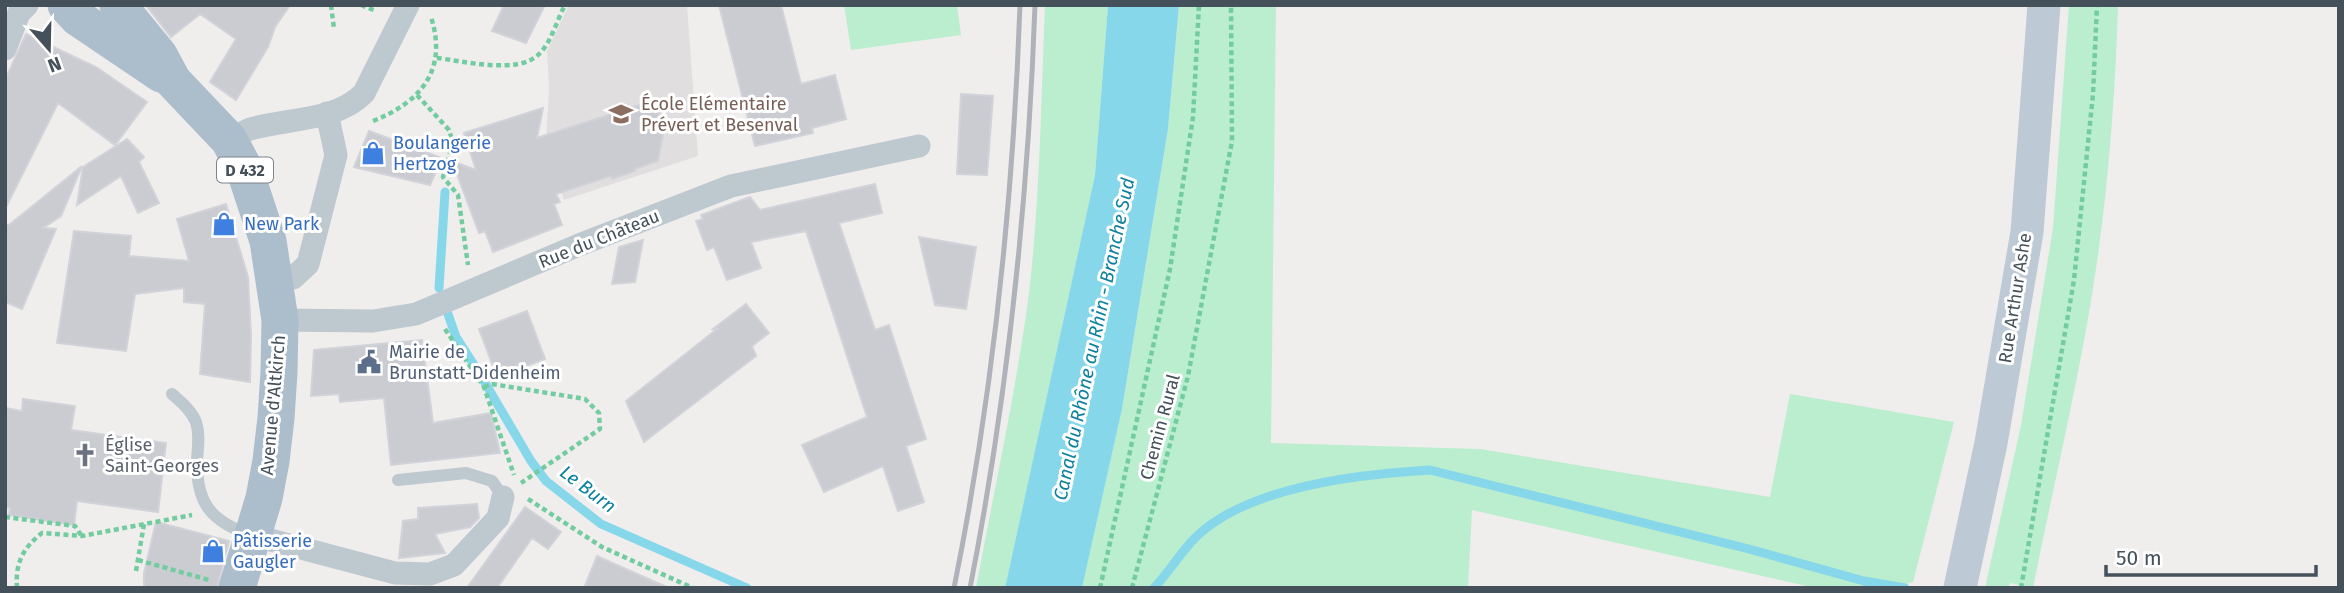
<svg xmlns="http://www.w3.org/2000/svg" width="2344" height="593" viewBox="0 0 2344 593" font-family="'Fira Sans',sans-serif">
  <style>
    .education { fill: #e1dedf }
    .green { fill: #baeece }
    .water { fill: #87d7eb }
    .lines { fill: none; stroke-linecap: round; stroke-linejoin: round }
    .stream { stroke: #87d7eb; stroke-width: 9 }
    .building { fill: #caccd2; stroke: #d1d3d9; stroke-width: 2 }
    .path { stroke: #73cc9f; stroke-width: 4.5; stroke-dasharray: 5 3.5; stroke-linecap: butt }
    .lane { stroke: #bdc8cf; stroke-width: 12 }
    .street { stroke: #bdc8cf; stroke-width: 23 }
    .secondary { stroke: #bdc9d4; stroke-width: 33 }
    .primary { stroke: #acbdcc; stroke-width: 37 }
    .rail { stroke: #afb2b8; stroke-width: 5 }
    .labels { text-anchor: middle; dominant-baseline: central; stroke-width: 6; stroke-linejoin: round; paint-order: stroke }
    .shield { fill: #fff; stroke: #7d858c; stroke-width: 2 }
    .shield-label { font-size: 16px; font-weight: bold; fill: #45515a }
    .education-label { font-size: 18px; fill: #785e54; stroke: #fff; text-anchor: start }
    .shop-label { font-size: 18px; fill: #366cbe; stroke: #fff; text-anchor: start }
    .street-label { font-size: 18px; fill: #45515a; stroke: #fff }
    .service-label { font-size: 18px; fill: #4e5e75; stroke: #fff; text-anchor: start }
    .worship-label { font-size: 18px; fill: #5b616d; stroke: #fff; text-anchor: start }
    .water-label { font-size: 19px; font-style: italic; fill: #0c819f; stroke: #fff }
  </style>
  <rect width="100%" height="100%" fill="#f0eded"/>
  <path class="education" d="M569,5H687L698,156L564,200L546,141L549,88L547,51Z"/>
  <path class="green" d="M844,5H957L961,35L851,50Z
    M1045,5H1108L1095,175L1005,588H976C994,490 1016,392 1029,293C1040,198 1041,101 1045,5Z
    M1179,5H1276L1271,443L1480,449L1770,497L1790,394L1954,422L1913,582L1892,588H1815L1472,510L1468,588H1082L1122,409L1168,129Z
    M2069,5H2118C2115,104 2107,204 2091,301C2075,397 2052,492 2033,588L2010,583L2008,588H1985L2021,425L2053,228Z"/>
  <path class="water" d="M1108,5H1179L1168,129L1122,409L1082,588H1005L1095,175Z"/>
  <g class="lines">
    <path class="stream" d="M439,288L445,192
      M448,314L456,337L481,376L531,461L546,481L601,524L747,588
      M1154,588C1169,572 1180,553 1195,538C1247,486 1360,474 1430,470L1749,549L1864,581L1905,588"/>
  </g>
  <path class="building" d="M146,5H290L275,27L268,47L236,100L210,82L236,39L200,14L171,37Z
    M504,5H545L526,43L492,31Z
    M719,5H781L801,84L835,75L846,119L812,128L813,133L755,146Z
    M26,34L96,67L147,102L115,145L58,103L5,209V80Z
    M961,94L993,96L987,175L957,174Z
    M655,100L664,129L658,161L634,169L635,171L612,179L611,176L556,194L560,202L554,204L562,225L493,252L485,231L479,233L452,161L476,170L464,133L543,108L537,138Z
    M369,131L442,158L430,185L354,167Z
    M127,139L144,157L139,162L159,203L138,213L121,176L77,205L83,167Z
    M82,166L61,216L43,228L56,229L22,309L5,302V225H9Z
    M875,184L882,213L839,223L875,330L889,325L926,439L906,446L924,502L898,511L883,466L824,492L802,445L867,417L806,231L751,242L761,268L727,280L714,247L707,250L696,221L703,219L701,215L750,197L760,210Z
    M226,204L248,277L251,335L250,382L200,374L205,304L184,302V288L135,294L126,351L57,343L74,231L131,236L129,256L189,261L177,219Z
    M919,237L976,247L966,309L935,305Z
    M643,240L635,282L612,284L619,247Z
    M746,304L769,333L752,346L756,356L644,442L626,401L717,329H713Z
    M527,311L545,359L497,377L479,329Z
    M422,340L433,423L491,413L500,453L391,465L384,398L340,402L339,394L311,396L314,350Z
    M23,399L75,406L71,430L166,443L158,512L77,501L74,525L9,515L10,508L5,507V408L22,411Z
    M477,504L479,518L470,527L435,534L445,553L399,558L403,521L418,519V508Z
    M525,507L561,532L548,549L532,538L497,588H467Z
    M156,522L229,541L217,588H144V573Z
    M597,556L610,562L669,588H584Z"/>
  <g class="lines">
    <path class="path" d="M331,5L334,29
      M361,5L376,11
      M437,58C463,61 519,75 539,54C551,43 557,20 565,5
      M417,95L449,130L453,143L443,177L458,195L468,265
      M373,121C421,102 448,70 431,17
      M445,329L484,387L514,475
      M484,387L492,384L585,399L599,413L600,429L521,483
      M528,499L602,547L693,588
      M5,517L75,526L81,535
      M138,560L209,580
      M136,571L144,524
      M17,588C15,563 23,548 42,533L82,536L192,515
      M1100,588L1170,269L1193,117L1199,5
      M1132,588L1188,376L1232,141L1231,5
      M2021,588L2074,280L2093,94L2097,5"/>
    <path class="lane" d="M172,394C181,402 191,410 196,422C200,434 198,447 197,460C196,504 212,522 251,535
      M398,480L466,473L492,481L503,497"/>
    <path class="street" d="M5,49L19,13L27,5
      M229,140C237,136 245,130 254,128C290,118 337,121 364,93L408,5
      M275,282L293,278L308,264L336,155L327,113
      M280,320L373,321L416,314L579,245L731,186L919,146
      M252,535L395,573L430,574L454,565L498,518L503,497"/>
    <path class="secondary" d="M1960,588L1991,443L2027,232L2044,5"/>
    <path class="primary" d="M66,5L78,18L161,74
      M118,5L159,55L173,81L229,140L244,168L268,241L280,320L279,372L276,418L271,461L264,498L237,588"/>
    <path class="rail" d="M954,588C993,395 1013,201 1020,5
      M970,588C1008,395 1028,201 1035,5"/>
  </g>
  <defs>
    <g id="school-bare" transform="scale(1.89)"><path d="M0-5L7-2L0 1L-7-2ZM-4 1L0 2.5L4 1V4Q0 6-4 4Z" fill="#8d6e63" stroke="#fff" stroke-width="2.5" paint-order="stroke"/></g>
    <g id="shop-bare" transform="scale(1.89)"><path d="M-5-2.5h2.3a2.7 3.5 0 0 1 5.4 0H5L5.5 6h-11ZM-1.5-2.5h3a1.5 2.3 0 0 0-3 0Z" fill="#3f7fe0" stroke="#fff" stroke-width="2.5" paint-order="stroke"/></g>
    <g id="civic-bare" transform="scale(1.89)"><path d="M-.6-6.5H3V-4.5H.6V-3L4-1V1h2V6H-6V1h2V-1L-.6-3ZM-1.2 2.5V6h2.4V2.5Z" fill="#5c6f8a" stroke="#fff" stroke-width="2.5" paint-order="stroke"/></g>
    <g id="church-bare" transform="scale(1.89)"><path d="M-1.2-6h2.4v3.5h3.3v2.4h-3.3V6h-2.4V-.1h-3.3v-2.4h3.3Z" fill="#6b7280" stroke="#fff" stroke-width="2.5" paint-order="stroke"/></g>
  </defs>
  <g fill-rule="evenodd">
    <use href="#school-bare" x="621" y="114"/>
    <use href="#shop-bare" x="373" y="153"/>
    <use href="#shop-bare" x="224" y="224"/>
    <use href="#civic-bare" x="369" y="362"/>
    <use href="#church-bare" x="85" y="455"/>
    <use href="#shop-bare" x="213" y="551"/>
  </g>
  <g class="labels">
    <rect class="shield" x="217" y="157.5" width="56" height="25" rx="5"/>
    <g class="shield-label">
      <text x="245" y="170">D 432</text>
    </g>
    <g class="education-label">
      <text x="641" y="104">École Elémentaire<tspan x="641" dy="21">Prévert et Besenval</tspan></text>
    </g>
    <g class="shop-label">
      <text x="393" y="143">Boulangerie<tspan x="393" dy="21">Hertzog</tspan></text>
      <text x="244" y="224">New Park</text>
      <text x="233" y="541">Pâtisserie<tspan x="233" dy="21">Gaugler</tspan></text>
    </g>
    <g class="street-label">
      <text transform="translate(599 239) rotate(-22)">Rue du Château</text>
      <text transform="translate(2015 298) rotate(-81)">Rue Arthur Ashe</text>
      <text transform="translate(273 405) rotate(-85)">Avenue d'Altkirch</text>
      <text transform="translate(1160 427) rotate(-75)">Chemin Rural</text>
    </g>
    <g class="service-label">
      <text x="389" y="352">Mairie de<tspan x="389" dy="21">Brunstatt-Didenheim</tspan></text>
    </g>
    <g class="worship-label">
      <text x="105" y="445">Église<tspan x="105" dy="21">Saint-Georges</tspan></text>
    </g>
    <g class="water-label">
      <text transform="translate(1094 339) rotate(-78)">Canal du Rhône au Rhin - Branche Sud</text>
      <text transform="translate(588 489) rotate(37)">Le Burn</text>
    </g>
  </g>
  <rect width="2344" height="593" fill="none" stroke="#45515a" stroke-width="14"/>
  <g transform="translate(49 49) rotate(160)" stroke="#ffffff" stroke-width="5" paint-order="stroke">
  <path d="M0-5L12 26L0 18L-12 26Z" fill="#45515a"/>
  <text y="-10" font-size="19" font-weight="bold" text-anchor="middle" fill="#45515a">N</text>
  </g>
  <path d="M2106 565v10h210v-10" fill="none" stroke="#45515a" stroke-width="3.5"/>
  <text x="2116" y="565" font-size="21" fill="#45515a" stroke="#ffffff" stroke-width="5" paint-order="stroke">50 m</text>
</svg>
